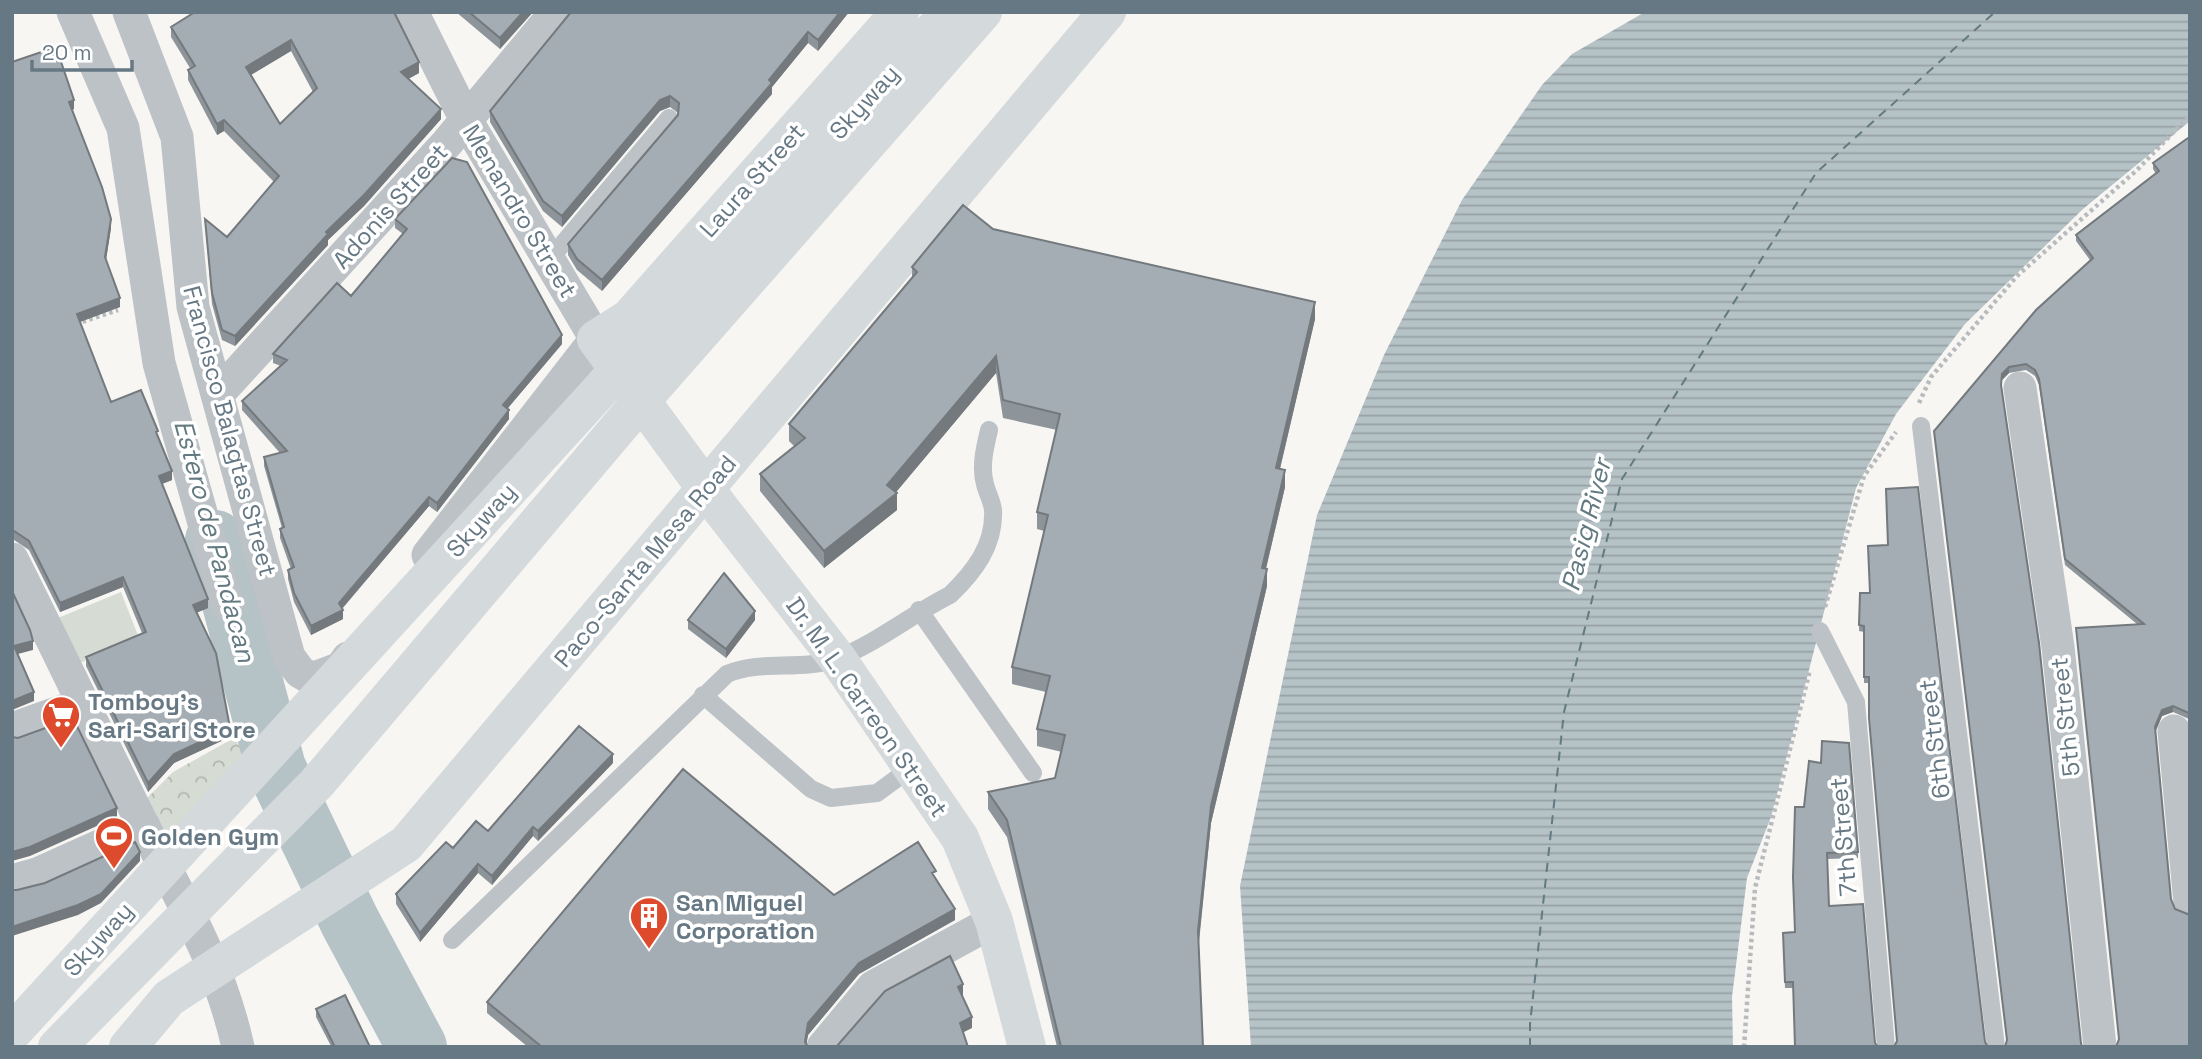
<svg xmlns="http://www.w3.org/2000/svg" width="2202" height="1059" viewBox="0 0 2202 1059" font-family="'Space Grotesk',sans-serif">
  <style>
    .grass { fill: #d6dbd3 }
    .park { fill: url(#park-crowns) }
    .water { fill: url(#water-rules) }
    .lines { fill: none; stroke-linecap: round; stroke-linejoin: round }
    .river { stroke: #b5c2c6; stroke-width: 60 }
    .ferry { stroke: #627a80; stroke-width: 2; stroke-dasharray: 9 7; stroke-linecap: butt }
    .path { stroke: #b8bbbe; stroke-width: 4.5; stroke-dasharray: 3.5 3.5; stroke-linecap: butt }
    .lane { stroke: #bdc2c6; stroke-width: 18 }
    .street { stroke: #bdc2c6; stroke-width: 33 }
    .secondary { stroke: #d4d9dc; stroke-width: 38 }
    .primary { stroke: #d4d9dc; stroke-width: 38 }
    .highway { stroke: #d4d9dc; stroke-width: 38 }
    .wall { fill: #8d959a; fill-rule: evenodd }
    .shaded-wall { fill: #73797d }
    .building { fill: #a4adb3; stroke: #73797d; stroke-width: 2; fill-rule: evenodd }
    .labels { text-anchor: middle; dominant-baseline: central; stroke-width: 7; stroke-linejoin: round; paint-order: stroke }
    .street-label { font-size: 24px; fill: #667884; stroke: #fff }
    .poi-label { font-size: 24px; font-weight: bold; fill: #667884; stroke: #fff; text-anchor: start }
    .water-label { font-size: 26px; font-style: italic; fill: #627a80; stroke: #fff }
  </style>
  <defs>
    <pattern id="park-crowns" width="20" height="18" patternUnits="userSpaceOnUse" patternTransform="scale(1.75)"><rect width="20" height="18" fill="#d6dbd3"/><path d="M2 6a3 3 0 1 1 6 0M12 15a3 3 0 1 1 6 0" fill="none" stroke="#b1b6b1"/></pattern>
    <pattern id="water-rules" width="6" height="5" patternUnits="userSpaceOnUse" patternTransform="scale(1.75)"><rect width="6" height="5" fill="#b5c2c6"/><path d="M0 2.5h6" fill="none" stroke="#97a2a6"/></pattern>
  </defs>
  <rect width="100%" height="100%" fill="#f7f6f3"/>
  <path class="grass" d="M121,592L139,638L75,665L53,620Z"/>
  <path class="park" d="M234,738L244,753L165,841L142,803L173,772Z"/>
  <path class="water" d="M1645,12H2190V121L2083,209L1965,324L1896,414L1856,488L1771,817L1747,878L1732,997L1733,1047H1251L1240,886L1317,515L1384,355L1462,200L1542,85L1572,54Z"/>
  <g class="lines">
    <path class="river" d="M215,540L276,768L350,922L417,1047"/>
    <path class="ferry" d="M1530,1047V1024L1564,712L1622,479L1816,173L1995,12"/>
    <path class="path" d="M76,324L118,310
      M1919,403L1931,377L2017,276L2137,170L2190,115
      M1825,607L1864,476L1896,432
      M1744,1047L1755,888L1810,670"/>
    <path class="lane" d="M549,260L669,118
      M1921,426L1996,1047
      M919,610L1033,773
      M1820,631L1856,702L1886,1047
      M703,695L811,789L831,798L877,793L911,768
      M452,940L727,674C761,659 802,672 838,658C877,643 912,614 950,595C974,572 995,545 993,510C992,501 987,493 985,484C980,467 985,447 989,430"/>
    <path class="street" d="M73,12L123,128L159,363L227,605
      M129,12L177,137L193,307L289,657L300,672L312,679L341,668L348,658
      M412,12L466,120L596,339L428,555
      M2020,388L2058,647L2100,1047
      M218,394L447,143L556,12
      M12,559C57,648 99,738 144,827C182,901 220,965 238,1047
      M12,729L82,704
      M2174,731L2190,903
      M12,881L37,874L144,826
      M823,1047L873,987L994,921"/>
    <path class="secondary" d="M596,339L720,508L837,658L960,838L994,921L1027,1047
      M596,339L629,318L900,12"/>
    <path class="primary" d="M57,1047L317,783L642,400L983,12
      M128,1047L169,998L406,844L1107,12"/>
    <path class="highway" d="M12,1033L915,46L954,12"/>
  </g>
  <path class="wall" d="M195,12H395V16L419,73L408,79L441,119L364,206L328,240V245L235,346L222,340L212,304L205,219L227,237L274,182L224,131L217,135L188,80V70L190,68L171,37V27ZM291,51L313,92L280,124L250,75Z
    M456,12H533L500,49Z
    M571,12H849L818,51L808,43L772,87V94L602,291L577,270L568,255V244L678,115V113L670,107L660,111L562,227L543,211L490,122V111Z
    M12,62L74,109L72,110L111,228L106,260L120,307L80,322L111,402L158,438L172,480L162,484L208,608L196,613L230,737L174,763L148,792L86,666V657L142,633L123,587L60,612L29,550L14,540Z
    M2190,140V721L2189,719L2173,712L2162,716L2155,732L2119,1040L2076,628L2137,624L2065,565L2039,385L2035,376L2026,370L2009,373L2002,380L2001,388L2081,1043L2006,1046L2007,1042L1934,431L2090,260L2076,241V235L2156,174L2153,169V163Z
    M395,219L562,344L507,409L509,419L437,512L429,506L342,609L343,619L311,635L294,602L288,579V570L291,569L280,538V529L282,528L264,466V457L280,453L242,410V401L281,366L273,363V354L351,296L403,234L395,228Z
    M993,229L1315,319L1280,469L1285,487L1266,569L1267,586L1211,823L1199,943L1203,1047H1057L1007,837L988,809V792L1055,778L1062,752L1037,746V729L1046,692L1012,684V667L1044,531L1037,529V512L1057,430L1003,418L996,373L896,492L897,510L824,568L760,491V474L794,446L789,441V424L912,278V267Z
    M1918,487L1897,1042L1869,683H1864V632L1859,631L1860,593H1869Z
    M688,620H755L726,658L688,629Z
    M613,763L538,841L533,836L492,885L478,873L420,942L396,904V894L453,848L488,831Z
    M1795,807L1858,852V858L1827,859L1829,906L1875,1043L1793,988H1785L1783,933L1795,932Z
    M936,880L955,920L859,974L808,1035L806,1044L808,1047H528L487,1013V1002L834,895Z
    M316,1009L370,1047L331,1046L316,1017Z"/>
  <path class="shaded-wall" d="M523,12H533L500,49V38Z
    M840,12H849L818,51V40Z
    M808,32V43L772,87V94L602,291V280Z
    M291,40V51L246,78V67Z
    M419,62V73L401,83V72Z
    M670,96V107L660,111L562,227V216L660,100Z
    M74,100V109L69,111V102Z
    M441,109V119L364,206L328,240V245L235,346V336L326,232Z
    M224,120V131L217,135V124Z
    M111,219V228L105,266V257Z
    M120,298V307L77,323V314Z
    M1315,302V319L1276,485V468Z
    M562,335V344L503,414V405Z
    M996,356V373L892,497L897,493V510L824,568V551L887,485Z
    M2009,367V373L2002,380L2001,391L2002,374Z
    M509,410V419L437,512V503Z
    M1285,470V487L1262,585V568Z
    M172,471V480L159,485V476Z
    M429,497V506L339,612V603Z
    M1267,569V586L1211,823L1198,948V931L1211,806Z
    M123,577V587L60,612V603Z
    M208,599V608L193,614V605Z
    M343,610V619L311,635V626Z
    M755,611V620L726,658V649Z
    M33,641V650L14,655V646Z
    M34,692V701L12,710V701Z
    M2173,706V712L2162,716L2155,733V727L2162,710Z
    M230,728V737L174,763L148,792V783L174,754Z
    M613,754V763L538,841V831Z
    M117,808V817L30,856L12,861V852Z
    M533,827V836L492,885V876Z
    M140,852V861L101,903L78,915L12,936V927Z
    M478,864V873L420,942V933Z
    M955,909V920L859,974L808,1035L806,1047L805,1042L808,1023L859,963Z
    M963,984V996L958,998V987Z
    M972,1017V1028L960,1034V1023Z"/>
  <path class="building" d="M195,12H394L419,62L401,72L441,109L364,195L326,232L328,234L235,336L222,330L212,293L205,219L227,237L279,176L224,120L217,124L188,70L195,66L171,27ZM291,40L317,88L280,124L246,67Z
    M469,12H523L500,38Z
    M571,12H840L818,40L808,32L769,80L772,83L602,280L577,259L568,244L678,115L679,103L670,96L660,100L562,216L543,201L490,111Z
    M56,47L74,100L69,102L102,187L111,219L105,257L120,298L77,314L111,402L141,390L158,431L156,432L172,471L159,476L208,599L193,605L216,653L230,728L174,754L148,783L86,657L146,632L123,577L60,603L29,541L14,531H12V62Z
    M2188,138L2190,140V715L2189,713L2173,706L2162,710L2155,727L2171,899L2175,909L2190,915V1047H2116L2119,1039L2076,628L2144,624L2065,559L2039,379L2035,370L2026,364L2009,367L2002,374L2001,385L2039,643L2081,1043L2082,1047H2005L2007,1040L1934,431L2036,310L2093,258L2076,235L2159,171L2153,163Z
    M452,158L467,162L562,335L503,405L509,410L437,503L429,497L339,603L343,610L311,626L294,593L288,570L294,567L280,529L284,527L264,457L287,451L242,401L287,360L273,354L337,283L351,296L407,229L395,219Z
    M963,205L993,229L1315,302L1276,468L1285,470L1262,568L1267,569L1211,806L1198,931L1203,1047H1061L1007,820L988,792L1055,778L1065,735L1037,729L1050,676L1012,667L1048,515L1037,512L1060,414L1003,400L996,356L887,485L897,493L824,551L760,474L805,438L789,424L917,272L912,267Z
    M1918,487L1985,1042L1988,1047H1894L1897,1041L1869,718V677H1864V626L1859,625L1860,593H1870L1868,546L1888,545L1886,489Z
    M724,573L755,611L726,649L688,620Z
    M12,591L30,630L33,641L14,646L34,692L12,701Z
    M73,718L117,808L30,847L12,852V737L18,738Z
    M579,726L613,754L538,831L533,827L492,876L478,864L420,933L396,894L446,842L453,848L476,821L488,831Z
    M1822,741L1849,743L1858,852L1827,853L1829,906L1863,904L1875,1043L1878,1047H1795L1793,982H1785L1783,933L1795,932L1793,877L1795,807H1804L1809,761L1821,763Z
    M683,769L834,895L918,842L936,871L932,873L955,909L859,963L808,1023L805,1042L808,1047H542L487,1002Z
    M135,842L140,852L101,894L78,905L12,927V890H17L45,883Z
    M950,956L963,984L958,987L972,1017L960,1023L968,1047H836L885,991Z
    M345,995L370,1047H330L334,1045L316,1009Z"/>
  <defs>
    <g id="supermarket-pin" transform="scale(2.0125)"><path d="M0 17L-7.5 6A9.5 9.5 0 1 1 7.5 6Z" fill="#de4b2c" stroke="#fff"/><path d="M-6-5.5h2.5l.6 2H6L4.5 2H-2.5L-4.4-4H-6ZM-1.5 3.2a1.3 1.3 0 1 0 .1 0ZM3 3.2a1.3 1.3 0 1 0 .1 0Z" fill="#fff"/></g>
    <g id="stadium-pin" transform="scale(2.0125)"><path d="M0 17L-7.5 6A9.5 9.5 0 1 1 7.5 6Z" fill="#de4b2c" stroke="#fff"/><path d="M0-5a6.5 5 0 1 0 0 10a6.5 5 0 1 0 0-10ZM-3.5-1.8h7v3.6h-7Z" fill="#fff"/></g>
    <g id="building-pin" transform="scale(2.0125)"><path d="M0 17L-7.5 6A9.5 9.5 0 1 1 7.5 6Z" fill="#de4b2c" stroke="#fff"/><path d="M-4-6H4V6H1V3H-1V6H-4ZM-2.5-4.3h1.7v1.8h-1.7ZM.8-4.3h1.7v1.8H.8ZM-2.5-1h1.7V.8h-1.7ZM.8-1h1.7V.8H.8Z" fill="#fff"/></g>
  </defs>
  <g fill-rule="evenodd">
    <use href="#supermarket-pin" x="61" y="715"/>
    <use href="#stadium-pin" x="114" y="836"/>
    <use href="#building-pin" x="649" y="916"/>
  </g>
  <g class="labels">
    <g class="street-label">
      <text transform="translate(864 102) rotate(-48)">Skyway</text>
      <text transform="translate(752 180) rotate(-48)">Laura Street</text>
      <text transform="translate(390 206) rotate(-48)">Adonis Street</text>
      <text transform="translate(520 211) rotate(59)">Menandro Street</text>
      <text transform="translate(230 431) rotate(75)">Francisco Balagtas Street</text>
      <text transform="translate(481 520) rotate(-48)">Skyway</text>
      <text transform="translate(645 561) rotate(-50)">Paco-Santa Mesa Road</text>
      <text transform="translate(867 707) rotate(55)">Dr. M. L. Carreon Street</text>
      <text transform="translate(2065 717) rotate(-96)">5th Street</text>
      <text transform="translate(1934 739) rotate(-97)">6th Street</text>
      <text transform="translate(1843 837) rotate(-95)">7th Street</text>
      <text transform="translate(98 939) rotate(-48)">Skyway</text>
    </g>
    <g class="poi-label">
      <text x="88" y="701">Tomboy's<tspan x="88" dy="28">Sari-Sari Store</tspan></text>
      <text x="141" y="836">Golden Gym</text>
      <text x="676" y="902">San Miguel<tspan x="676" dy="28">Corporation</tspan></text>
    </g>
    <g class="water-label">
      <text transform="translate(1586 525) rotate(-76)">Pasig River</text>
      <text transform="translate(215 541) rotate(75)">Estero de Pandacan</text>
    </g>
  </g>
  <rect width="2202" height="1059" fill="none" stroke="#667884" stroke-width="28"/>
  <path d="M32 60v10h100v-10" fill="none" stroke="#667884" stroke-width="3.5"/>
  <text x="42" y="60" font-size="21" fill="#667884" stroke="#ffffff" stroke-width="5" paint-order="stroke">20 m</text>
</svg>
